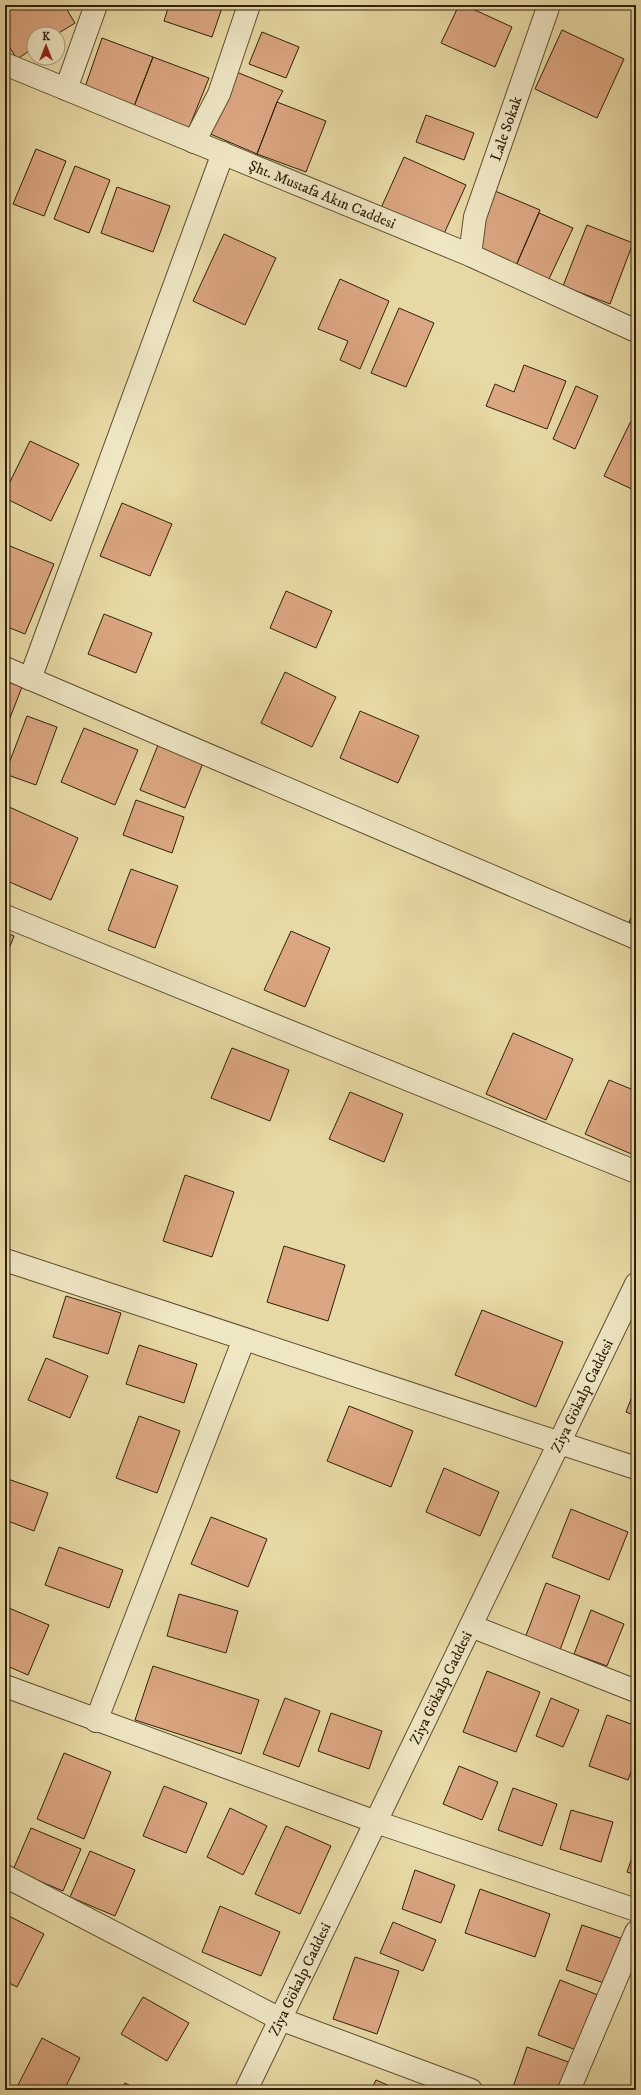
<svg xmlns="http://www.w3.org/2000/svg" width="641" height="2095" viewBox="0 0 641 2095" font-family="'IM FELL DW Pica',serif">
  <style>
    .building { fill: #dba682; stroke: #312009 }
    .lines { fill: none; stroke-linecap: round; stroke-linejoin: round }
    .minor-casing { stroke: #5e4e30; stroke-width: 24 }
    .minor { stroke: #efe6c4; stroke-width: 22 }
    .labels { text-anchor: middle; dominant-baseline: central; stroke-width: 3; stroke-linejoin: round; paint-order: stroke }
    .street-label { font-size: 15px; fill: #312009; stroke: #efe6c4 }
  </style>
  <rect width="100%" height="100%" fill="#e7d9a5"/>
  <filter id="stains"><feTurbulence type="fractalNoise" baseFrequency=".005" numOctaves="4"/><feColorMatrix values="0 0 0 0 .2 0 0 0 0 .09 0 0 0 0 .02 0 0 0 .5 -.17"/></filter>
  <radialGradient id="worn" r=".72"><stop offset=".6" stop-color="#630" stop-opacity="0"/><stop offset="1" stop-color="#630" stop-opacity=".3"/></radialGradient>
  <path class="building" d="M5,5H64L75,23L57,34H34V48L17,59L5,40Z
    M169,5H223L212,37L164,21Z
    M459,5H464L512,27L495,67L441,43Z
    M562,30L624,59L597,118L535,89Z
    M262,32L299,47L286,78L249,64Z
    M102,38L153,57L133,109L84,90Z
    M153,57L209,78L188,130L133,109Z
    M234,71L283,91L277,102L257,154L208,133Z
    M277,102L326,121L306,172L257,154Z
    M636,114V128L631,126Z
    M426,115L474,133L464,160L416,142Z
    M36,149L66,161L44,216L13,204Z
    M404,157L466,185L443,236L381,208Z
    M75,166L110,180L89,233L54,219Z
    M117,187L170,206L153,252L101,233Z
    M495,191L540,210L515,268L470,249Z
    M539,213L573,228L548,281L515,268Z
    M587,225L633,243L610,304L563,286Z
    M224,234L276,258L245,325L193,301Z
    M340,279L389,301L360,369L340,360L348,341L318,329Z
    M399,308L434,323L406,387L371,373Z
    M524,365L566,381L547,429L486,406L495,384L514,392Z
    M576,386L598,396L575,449L553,439Z
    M631,421L636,423V491L604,476Z
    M30,441L79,464L51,521L5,498V492Z
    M122,503L172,524L150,576L100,556Z
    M5,544L54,564L25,634L5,626Z
    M286,591L332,611L316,648L270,628Z
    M104,614L152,633L136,673L88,654Z
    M285,672L336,697L312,747L261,723Z
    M5,681L22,687L8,723L5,722Z
    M360,711L419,736L398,783L340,758Z
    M27,716L57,727L36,785L5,774Z
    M84,728L138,750L115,805L61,782Z
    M158,745L203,763L185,808L140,790Z
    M136,800L184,817L172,853L123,835Z
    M7,806L78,838L51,900L5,880V810Z
    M131,869L178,886L155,948L108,930Z
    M636,907V925L629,922Z
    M291,931L330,948L305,1007L264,990Z
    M5,932L14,936L5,959Z
    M513,1033L573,1059L546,1120L486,1094Z
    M232,1048L289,1070L270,1121L211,1098Z
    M609,1080L636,1091V1156L585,1134Z
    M350,1092L403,1114L384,1162L329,1139Z
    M185,1175L234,1192L212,1257L163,1241Z
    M284,1246L345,1265L328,1321L267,1302Z
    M66,1296L121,1313L108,1354L53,1337Z
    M482,1310L563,1342L536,1407L455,1375Z
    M139,1345L197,1364L184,1403L126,1384Z
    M46,1358L88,1376L70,1418L28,1400Z
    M636,1386V1416L626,1412Z
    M349,1406L413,1431L391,1487L327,1461Z
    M139,1416L180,1431L157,1493L116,1478Z
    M444,1468L499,1492L480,1536L426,1512Z
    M5,1478L48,1493L34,1531L5,1520Z
    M571,1509L628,1532L609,1580L552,1557Z
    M211,1517L267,1539L248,1587L191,1564Z
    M59,1547L123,1570L109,1608L45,1585Z
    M546,1583L580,1596L560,1650L525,1638Z
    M179,1594L238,1611L226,1653L167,1636Z
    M9,1608L49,1625L28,1675L5,1665V1618Z
    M591,1610L624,1624L607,1666L574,1654Z
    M153,1666L259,1700L241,1754L135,1720Z
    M487,1671L540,1692L516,1752L463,1732Z
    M285,1698L320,1711L299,1767L263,1754Z
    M551,1698L579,1710L563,1747L536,1736Z
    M331,1713L382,1731L369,1769L318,1751Z
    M607,1715L636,1726V1759L628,1780L589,1766Z
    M5,1730L9,1732L5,1740Z
    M64,1753L111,1772L84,1839L37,1819Z
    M459,1766L498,1782L482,1820L443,1804Z
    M164,1786L207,1803L186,1853L143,1836Z
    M513,1788L557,1804L542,1846L498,1830Z
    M230,1808L267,1826L243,1875L207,1857Z
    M571,1810L613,1822L601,1862L560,1849Z
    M286,1826L331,1846L300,1914L255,1894Z
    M31,1828L81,1849L63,1891L13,1870Z
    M636,1846V1875L627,1872Z
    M90,1851L135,1870L115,1916L70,1897Z
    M415,1870L455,1885L441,1923L402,1909Z
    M480,1889L550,1914L535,1957L465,1933Z
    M220,1906L280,1932L261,1976L202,1952Z
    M5,1914L44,1934L17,1987L5,1981Z
    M393,1922L436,1940L423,1971L380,1953Z
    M582,1925L623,1939L607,1984L566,1970Z
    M355,1957L399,1971L377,2034L333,2019Z
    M560,1980L603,1997L581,2052L538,2035Z
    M143,1997L189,2023L167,2061L121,2034Z
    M42,2038L80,2058L64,2090H18L16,2089Z
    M527,2047L577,2065L568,2090H512Z
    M376,2080L399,2090H371Z
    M125,2083L139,2090H121Z"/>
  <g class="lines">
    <g class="minor-casing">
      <g id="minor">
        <path id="s1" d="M5,64L470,255L636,331"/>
        <path d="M66,89L96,5"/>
        <path d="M194,142L219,94L249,5"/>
        <path id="s2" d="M470,255L475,217L549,5"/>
        <path d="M5,668L636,938"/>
        <path d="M30,679L223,153"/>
        <path d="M5,916L636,1172"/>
        <path d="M5,1260L636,1468"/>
        <path d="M471,1626L636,1691"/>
        <path d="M5,1686L376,1822L636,1910"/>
        <path d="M96,1721L244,1339"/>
        <path d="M5,1876L280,2019L471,2090"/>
        <path id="s3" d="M246,2090L636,1284"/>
        <path d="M569,2090L636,1932"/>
      </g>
    </g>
    <use href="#minor" class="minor"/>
  </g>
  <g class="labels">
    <g class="street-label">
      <text stroke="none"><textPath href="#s2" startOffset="132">Lale Sokak</textPath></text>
      <text stroke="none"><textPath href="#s1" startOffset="343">Şht. Mustafa Akın Caddesi</textPath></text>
      <text stroke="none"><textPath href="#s3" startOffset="771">Ziya Gökalp Caddesi</textPath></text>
      <text stroke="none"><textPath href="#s3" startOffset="447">Ziya Gökalp Caddesi</textPath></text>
      <text stroke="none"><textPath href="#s3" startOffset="123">Ziya Gökalp Caddesi</textPath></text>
    </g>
  </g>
  <rect width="641" height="2095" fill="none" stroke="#e7d9a5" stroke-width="20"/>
  <rect x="6" y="6" width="629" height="2083" fill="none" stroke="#312009" stroke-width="2"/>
  <rect x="10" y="10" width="621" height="2075" fill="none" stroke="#312009"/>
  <g transform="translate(46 46)"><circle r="19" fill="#efe6c4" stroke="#a39779"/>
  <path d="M0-3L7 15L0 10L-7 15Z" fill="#8f2418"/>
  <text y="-6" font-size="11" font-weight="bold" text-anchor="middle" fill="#312009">K</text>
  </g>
  <rect width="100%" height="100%" filter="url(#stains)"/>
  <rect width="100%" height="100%" fill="url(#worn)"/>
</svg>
